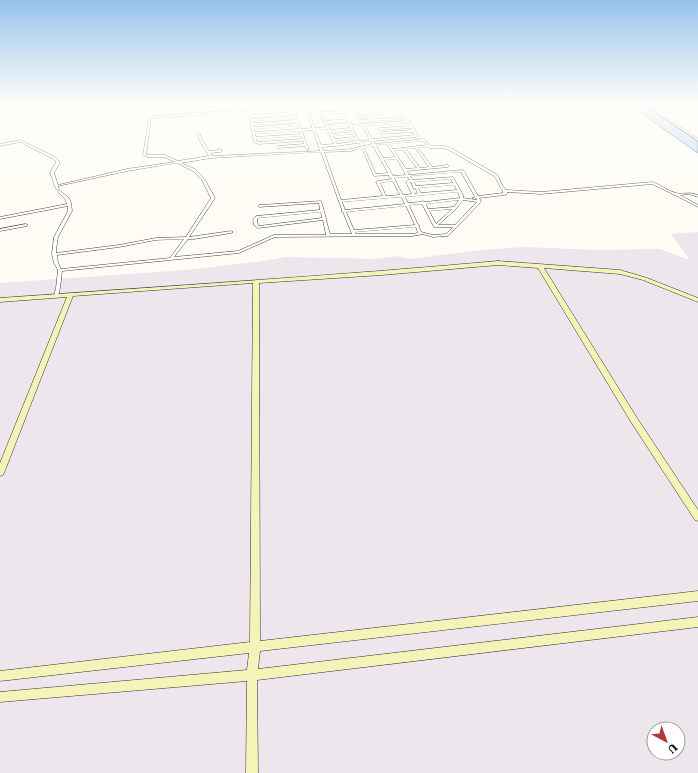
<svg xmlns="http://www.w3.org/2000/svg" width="698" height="773" viewBox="0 0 698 773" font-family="'Roboto Serif',serif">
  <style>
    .industrial { fill: #ede6ed; fill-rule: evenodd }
    .water { fill: #bfd9ef; stroke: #4f89bd }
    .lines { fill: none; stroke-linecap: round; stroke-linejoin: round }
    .street-casing { stroke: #434343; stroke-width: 1 }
    .secondary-casing { stroke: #323232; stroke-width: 1 }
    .street { fill: #fff; fill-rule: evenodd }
    .secondary { fill: #f5f3b7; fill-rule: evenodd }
  </style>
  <rect width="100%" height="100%" fill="#fefcf4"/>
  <path class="industrial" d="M698,232V773H0V283L186,270L257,262L286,257L376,259L398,256L409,259L482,250L525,247L597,250L660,249L690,260L671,234ZM654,729H678V753H654Z"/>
  <path class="water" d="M625,102H639L698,141V153Z"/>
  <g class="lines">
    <g class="street-casing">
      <path id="street" d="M14,102H17L0,113V111Z
        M247,102H257L248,104Z
        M291,102H293L294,106H304L303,102H305L306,105H316L315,102H317L318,104L338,103V102H340L341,103L364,102L352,104L354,107L377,105L382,114L360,118L361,120L403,117L398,111L400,110L413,126L419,138V139H417L416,137L373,141L375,144L424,139L431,146H445L451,148L496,174C501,179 501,186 506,190L541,192L652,182C660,184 667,191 676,193C684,195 688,191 698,195V197L689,194L680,195L698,205V207L675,195L652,184L541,194L507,192V194L505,195L479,198L481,201L479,204L448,236H447L433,237L423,234L412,236L275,237L239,253L62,271L60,288L58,296L56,297L54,296L56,288L58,270L54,263L52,254L54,237L68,211V206L0,219V217L67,204C65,197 62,197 58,191C54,187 53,179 50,173L56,162L53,159L20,142L0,146V144L20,140L55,157L60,162L54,173L58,185L127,169L175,162L164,157H147L143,155L149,118L156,116L292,106L291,105L248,108L247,107L248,106L291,103ZM339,104L342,111L322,112L319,106ZM341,104H350L361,124L352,125ZM317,106L326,126V127L315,128L307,107ZM305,107L312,128L301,129L297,118L298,117L297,116L295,108ZM375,107L379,113L359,116L355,109ZM292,108L293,112L250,115V120L254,142L259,144L303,141L304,144L278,146L277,147L278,148L305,146L307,150L308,151L309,150L302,131L313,130L320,151L212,156L210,153L221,152V149L220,148L219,149V150L209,151L202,140L200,134L199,133L198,134L199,140L209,156L178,161L165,155H146L151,119L156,118ZM343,113L346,119L326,121L323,114ZM294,114V116L253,119L252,117ZM295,118V120L253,123V121ZM404,119L406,121L364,124L362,122ZM347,121L348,123L328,125L327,123ZM296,122L297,124L254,127V125ZM407,123L410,126L379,128L378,129L379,130L411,128L412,130L382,132L381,133L382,134L413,132L415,135L372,139L365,126ZM349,125V126L350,128L330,130L329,127ZM298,126L299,129L255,132L254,129ZM362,126L370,140L359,141L352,127ZM327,129L334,144L321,145L315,130ZM351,130L352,132L332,134L331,132ZM299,131L301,134L256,137L255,134ZM353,134L355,137L335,139L333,136ZM301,136L303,139L259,142L256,141V139ZM356,139L357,141L337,144L335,141ZM371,141L372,144L351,149L323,151L322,147L336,146L357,143L359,144L360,143ZM423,141L427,145L393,149L390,144ZM387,144L395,157L383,158L376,145ZM373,146L388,173L376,174L364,148ZM428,147L430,148H445L449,150L494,176C498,180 499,187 503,191V193L478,196L464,171L462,170L409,175L407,171L448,167V165H447L432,167L418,148ZM362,148L374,176L389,175V177L392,179L378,181L376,182L383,196L341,200L324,152L351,151ZM416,148V149L429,167L420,168L406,149ZM403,150L417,168L406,169L394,151ZM321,152L342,210L341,211L343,212L352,234H330L326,220L327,219L326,218L321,201L260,205H259V207L319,203L320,210L256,216L253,220L254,225L258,228L323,220L326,235H274L238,251L174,257L188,239H194L231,233L233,232L231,231L189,237L215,198L205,180L195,169L181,163L211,158ZM397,159L406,175L393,176L384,160ZM177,163L193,171L202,180L211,198L186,237L156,238L119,245L56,253V250L58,237L72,211L71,203L69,198L59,190L58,186L127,171ZM461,172L475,197L472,198L474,199L476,198L477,200L463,198V195L453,177L413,180L410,176ZM407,177L410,180H408L406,182L412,194L403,195L394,178ZM451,179L453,183L416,186L414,182ZM393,181L400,195L386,196L380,183ZM410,182H411L413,186L412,187L413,188H415L418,193L415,194ZM454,185L457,190L421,193L418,188ZM458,192L460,198L425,202L423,201L421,202L408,203L405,197ZM401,197L405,204L345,210L342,202ZM459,200L454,207L428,209L426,204ZM463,200L477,202L455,225H438L456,209ZM422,204L434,227H453L446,234L433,235L421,232L419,227L420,226L418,225L409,205ZM406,206L415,225L354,230L346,212ZM452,209L436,224L429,211ZM321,212L322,218L259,226L258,225L257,220L258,218ZM416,227L418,233L412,234H356L355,232ZM184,239L170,258L61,269L58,263L57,255L119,247L156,240Z
        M642,102H645L698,139V141Z
        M26,224L28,225L27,226L0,231V229Z"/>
    </g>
    <g class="secondary-casing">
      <path id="secondary" d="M498,261L620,270L647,278L698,298V302L643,280L620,274L544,268L637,418L698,510V521L695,520L631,422L538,268L498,265L382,275L259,283L260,641L698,591V601L260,651L258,669L698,617V627L257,680L258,773H246L247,681L0,702V692L247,670L249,653L0,681V671L250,642L253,283L73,296L4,473L3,475L0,476V463L67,297L0,302V298C166,286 332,276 498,261Z"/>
    </g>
    <use href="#street" class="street"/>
    <use href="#secondary" class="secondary"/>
  </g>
  <linearGradient id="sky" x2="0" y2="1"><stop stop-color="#97c3eb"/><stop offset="0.49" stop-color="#fffefa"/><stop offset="1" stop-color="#fffefa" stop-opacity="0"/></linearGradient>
  <rect width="698" height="210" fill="url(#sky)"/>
  <g transform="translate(666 741) rotate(139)"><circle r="19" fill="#ffffff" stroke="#9f9f9f"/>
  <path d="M0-3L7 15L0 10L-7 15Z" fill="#af3b38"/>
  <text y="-6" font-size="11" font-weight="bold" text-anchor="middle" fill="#101010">U</text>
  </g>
</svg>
